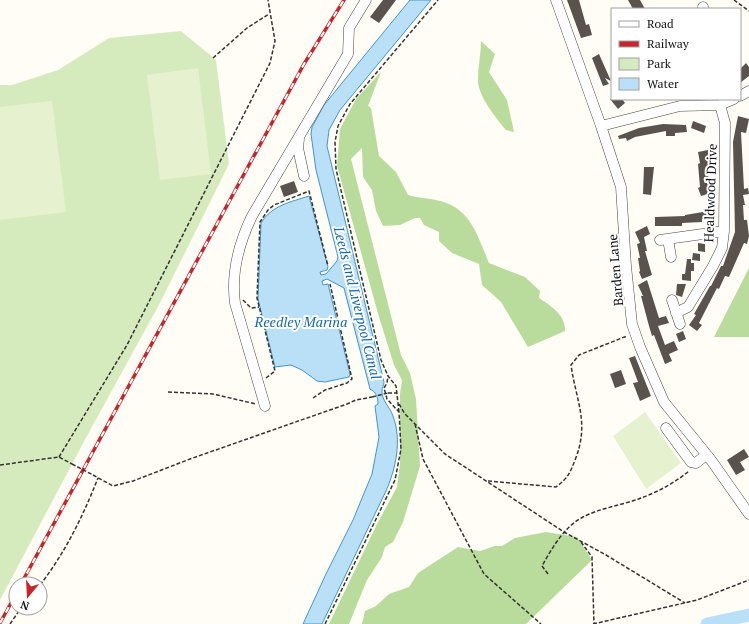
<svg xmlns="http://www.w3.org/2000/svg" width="749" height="624" viewBox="0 0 749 624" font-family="'PT Serif',serif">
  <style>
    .green { fill: #d5ebbd }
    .forest { fill: #b9dc9c }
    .pitch { fill: #e6f2cf }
    .water { fill: #b9e0f7; stroke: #3f96cf }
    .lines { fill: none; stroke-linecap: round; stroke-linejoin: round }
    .river { stroke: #b9e0f7; stroke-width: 13 }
    .building { fill: #5a524d }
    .minor-casing { stroke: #444; stroke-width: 11 }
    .path { stroke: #333; stroke-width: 1.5; stroke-dasharray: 4 2; stroke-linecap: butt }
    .minor { stroke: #fff; stroke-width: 10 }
    .rail-casing { stroke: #c4262e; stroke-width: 3.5 }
    .rail { stroke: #fff; stroke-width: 2; stroke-dasharray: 6; stroke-linecap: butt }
    .path-bridge { stroke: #333; stroke-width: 1.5; stroke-dasharray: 4 2; stroke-linecap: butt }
    .labels { text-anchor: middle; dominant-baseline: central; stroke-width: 4; stroke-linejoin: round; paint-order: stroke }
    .street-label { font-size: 13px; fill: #111; stroke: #fff }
    .water-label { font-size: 14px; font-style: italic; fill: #1768a6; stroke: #fff }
  </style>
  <rect width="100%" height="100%" fill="#fffdf5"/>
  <path class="green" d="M181,31L216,60L229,164L160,303L88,434L0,600V85H12L58,70L109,38Z"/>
  <path class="forest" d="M481,41L495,54L489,72L507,100L514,132L506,130C496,118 477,95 478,79C478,66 481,54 481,41Z
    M381,72L368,106L371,108L379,156L396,172L408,195C418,198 426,198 436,200C471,207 477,235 489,263L525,277L540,291L539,298C551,306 566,315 565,331L528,347L501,302L482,285L479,264L452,253L439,241V232L424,225L420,218H415L400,225L383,226L376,211L372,190L363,177L362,148L351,159L401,355L410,373L416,399L420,466L403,522L393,542L385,547L382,557L367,580L349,624H329L377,524L397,487L400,464V394L402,380L394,365L379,317L337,166L340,129L356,99Z
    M749,268V337H714Z
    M546,532L577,537L592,560L526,624H362L365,611L376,606L389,594L409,587L418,573L458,547L480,551L495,546H502L515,538Z"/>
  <path class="pitch" d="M198,68L211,174L160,180L147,75Z
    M52,101L66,212L0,220V107Z
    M645,412L681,463L646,489L613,436Z"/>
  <path class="water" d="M410,0H431L340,110L329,130L327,146L384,382C384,385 382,388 382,390C381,400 390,407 393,416C402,440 396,468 386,491L322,624H303L326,574L353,520L372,474L379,437L375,406L378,404C378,397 376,392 370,389L344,288L327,279L322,281L323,285L328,284L350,374L349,377L325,382L317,381L302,370L291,365L275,367L258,299L261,223C272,205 291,202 309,196L328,267L327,270L320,272L321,275L326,274L337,261L338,257L316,170L311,134L312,127L324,105Z"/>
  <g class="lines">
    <path class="river" d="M707,624L749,615"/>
  </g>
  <path class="building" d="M383,0H396L379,23L370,17Z
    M567,0H579L586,25L589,24L592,35L581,38Z
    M628,0H640L645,9H633Z
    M599,54L611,81L605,78L609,84L603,86L592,58Z
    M746,63L749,67V76L740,83V69Z
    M610,99H622L625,103L618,109Z
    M738,116L749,119L746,133L741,132L744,189L748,188L749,194L743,195L745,205H743L744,220H747L749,236L747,244L744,243L729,277L725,276L719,289L717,288L699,323L702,325L697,331L689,325L696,315L694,314L710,286H711L721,266H723L735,232L733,142Z
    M693,121L706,126L704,133L691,128Z
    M663,124L686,125L687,132L675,133V136H666V131L635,137L627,141L626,138L619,139L618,136L639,128Z
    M708,150L710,169H707L709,181H707L711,193L701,196L698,188L700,187L698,164L700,163L698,152Z
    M644,167H654L651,195L643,194Z
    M294,181L298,192L284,197L280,186Z
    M703,208H711V219H702V222L682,223V226H655V217L685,216V215L703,212Z
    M647,226L650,234L644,237L647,251H645L652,275L642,279L639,272L640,271L638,258H640L637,244L640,243L635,232Z
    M698,243L705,244V252L698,251Z
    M693,253L700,254V261L692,260Z
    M687,259H691V263H694V271H691V281L682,280V274H685Z
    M647,280L659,318L666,316L669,323L658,326L665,345L674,341L678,350L669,354L672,361L665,364L654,335L652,336L649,326L641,296H643L638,285Z
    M677,284H686L682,297L676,295Z
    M683,331L686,339L679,342L676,334Z
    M635,356L651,396L640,401L633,383L638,382L629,358Z
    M621,370L626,384L615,388L610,374Z
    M744,449L749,457L740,462L745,470L736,475L727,460Z"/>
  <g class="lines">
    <g class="minor-casing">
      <path id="minor" d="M556,0L601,126L621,187L626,266L632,324L640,347L664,402L711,460L749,514
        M703,7V9
        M740,96L749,91
        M601,126L680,106L720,105L734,99
        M299,139L298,148L304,176
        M668,239L671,257
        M660,240L724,231
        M672,300L680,324
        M676,313L688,307L713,266L722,248L724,231L725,123L720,105
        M265,406L235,303C231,273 239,243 252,216L348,54L349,28L366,0
        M666,428L691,462L696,463L706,455"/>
    </g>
    <path class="path" d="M734,0L749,11
      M213,58L247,28L269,14
      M243,300L251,308L259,307
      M266,378L275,371L257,298L260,222L268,210L274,205L309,191L328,266
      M168,392L213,394L256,404
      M388,393H397
      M313,398L325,390L347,383L352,379L330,284
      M399,404L405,414L445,454L564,532L606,555L685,603
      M399,412L396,386L388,376L381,360L336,169L335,142L338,126L350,104L438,0
      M415,424L423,459L484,574L541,624
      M59,457L127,345L270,63L275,41L268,0
      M0,465L59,457L72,464
      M93,475L113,486L133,481L190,459L347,404L356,400L372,397
      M488,481L556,487C568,478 570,473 575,460C590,423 576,401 571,365L579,355L627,336
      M581,542L592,557L594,624
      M548,574L542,566C552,548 564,527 583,517C600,508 623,505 641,498C658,492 676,482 689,471
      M40,585C65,553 83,516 98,478
      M10,624L21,608
      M325,624L395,480L401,449L399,412L387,399L384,388L387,383L388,376
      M593,624L697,600L749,580"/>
    <use href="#minor" class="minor"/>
    <g class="rail-casing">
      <path id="rail" d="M21,584L304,64L344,0
        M0,623L16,594"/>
    </g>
    <use href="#rail" class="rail"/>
    <path class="path-bridge" d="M372,397L388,393
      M72,464L93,475"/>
  </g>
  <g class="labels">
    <g class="street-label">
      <text transform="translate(710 193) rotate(-88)">Healdwood Drive</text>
      <text transform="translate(615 270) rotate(-95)">Barden Lane</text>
    </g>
    <g class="water-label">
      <text transform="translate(358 303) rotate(76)">Leeds and Liverpool Canal</text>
      <text x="301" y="321">Reedley Marina</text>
    </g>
  </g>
  <rect x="611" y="8" width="130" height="92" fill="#ffffff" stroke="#a0a0a0"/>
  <rect x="619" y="21" width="20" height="6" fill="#ffffff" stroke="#a0a0a0"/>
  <text x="647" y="28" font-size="12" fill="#111111">Road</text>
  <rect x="619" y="41" width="20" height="6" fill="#c4262e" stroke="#a0a0a0"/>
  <text x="647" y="48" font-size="12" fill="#111111">Railway</text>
  <rect x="619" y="58" width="20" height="12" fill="#d5ebbd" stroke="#a0a0a0"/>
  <text x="647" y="68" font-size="12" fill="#111111">Park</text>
  <rect x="619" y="78" width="20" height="12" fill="#b9e0f7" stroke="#a0a0a0"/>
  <text x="647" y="88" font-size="12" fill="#111111">Water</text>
  <g transform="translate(28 596) rotate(198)"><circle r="19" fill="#ffffff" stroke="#a0a0a0"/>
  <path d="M0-3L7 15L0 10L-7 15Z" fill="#c4262e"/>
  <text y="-6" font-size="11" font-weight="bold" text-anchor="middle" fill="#111111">N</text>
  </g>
</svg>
